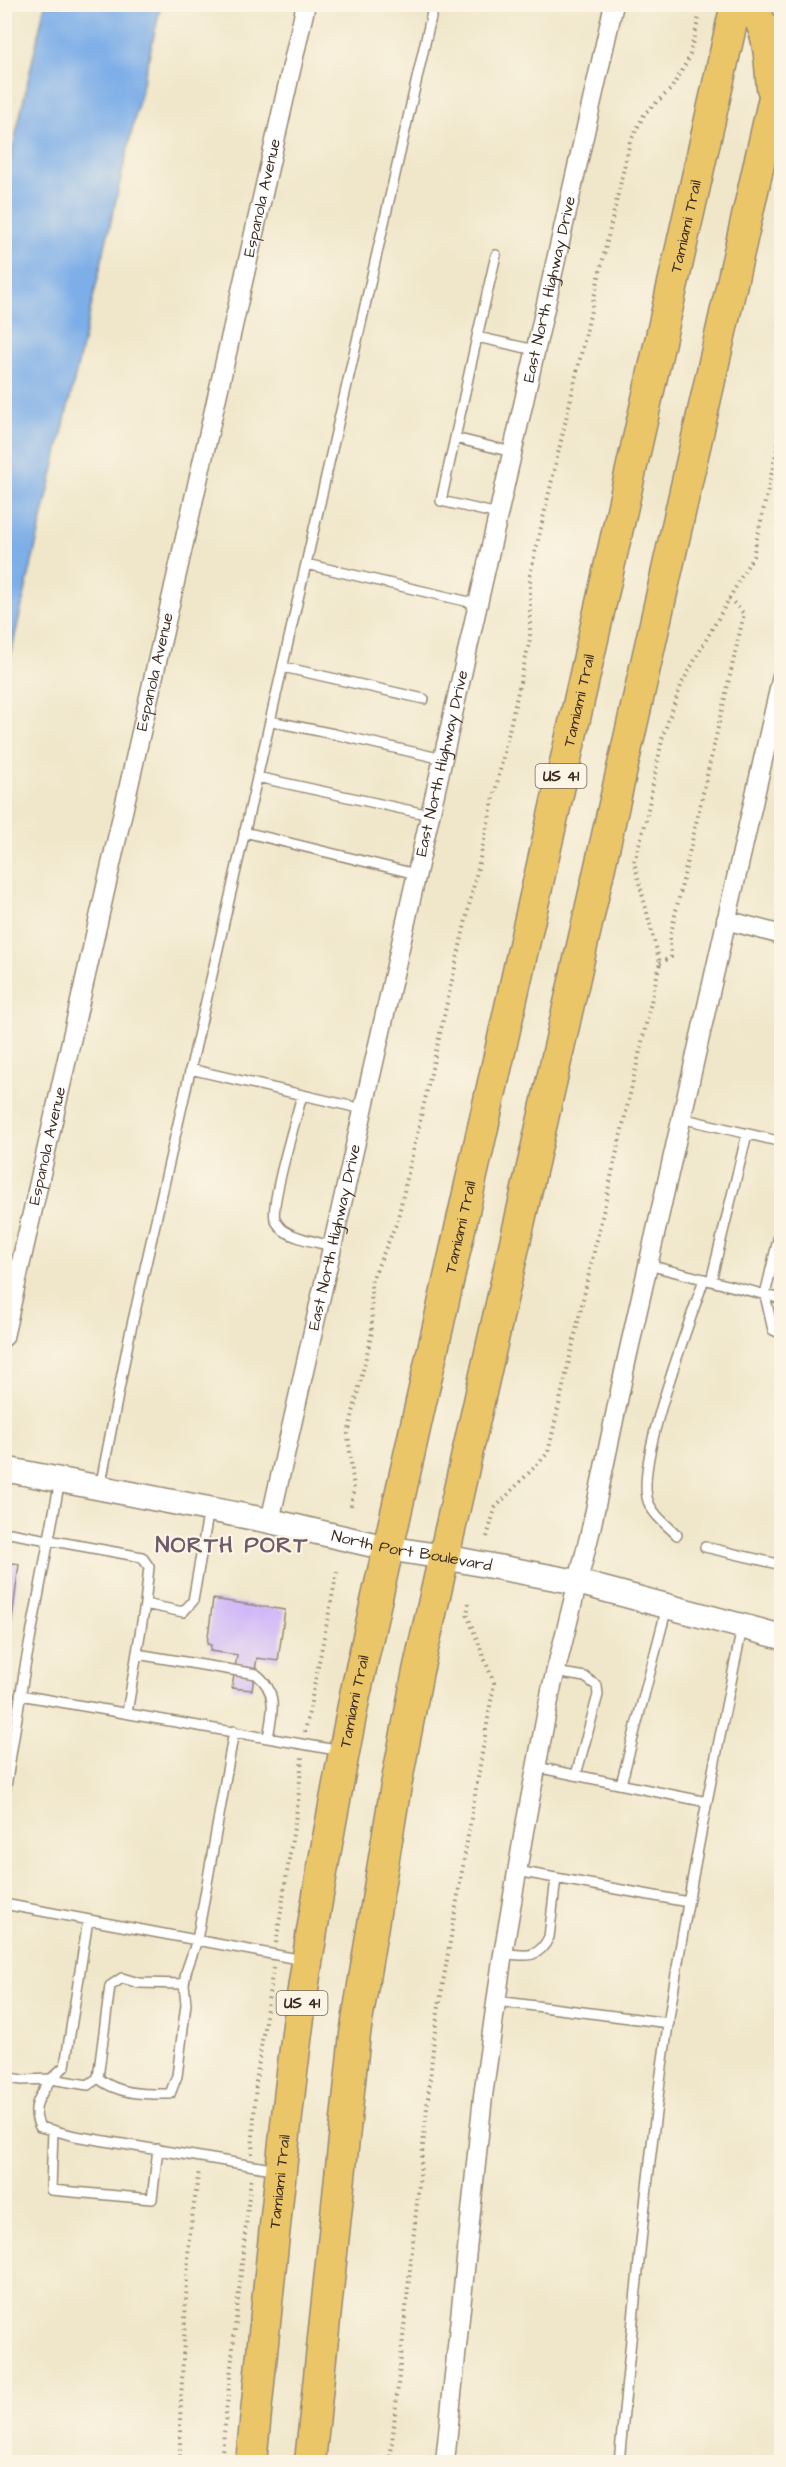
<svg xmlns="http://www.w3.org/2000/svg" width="786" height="2467" viewBox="0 0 786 2467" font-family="'Architects Daughter',sans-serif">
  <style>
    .water { fill: #7daee8; stroke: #5c6c83; stroke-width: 1.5 }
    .building { fill: #cdb4f9 }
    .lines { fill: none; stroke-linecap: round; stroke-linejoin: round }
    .service-casing { stroke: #968874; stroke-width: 12 }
    .minor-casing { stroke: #968874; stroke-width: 21 }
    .tertiary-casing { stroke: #968874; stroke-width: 27 }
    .primary-casing { stroke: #968874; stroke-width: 33 }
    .path { stroke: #968874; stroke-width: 4; stroke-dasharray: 1.5 4.5; stroke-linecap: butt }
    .service { stroke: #fff; stroke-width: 9 }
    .minor { stroke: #fff; stroke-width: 18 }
    .tertiary { stroke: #fff; stroke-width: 24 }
    .primary { stroke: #ebc669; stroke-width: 30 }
    .labels { text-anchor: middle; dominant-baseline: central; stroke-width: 4.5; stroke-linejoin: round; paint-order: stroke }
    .shield { fill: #fcf5e5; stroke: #75675a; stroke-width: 1.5 }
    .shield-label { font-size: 15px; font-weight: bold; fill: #3b2a1e }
    .street-label { font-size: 16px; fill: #3b2a1e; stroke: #fcf5e5 }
    .district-label { font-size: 22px; font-weight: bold; letter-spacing: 1.5px; fill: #6e5a6b; stroke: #fcf5e5 }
  </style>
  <rect width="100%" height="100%" fill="#fcf5e5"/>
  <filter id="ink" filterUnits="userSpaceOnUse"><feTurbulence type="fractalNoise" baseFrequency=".0167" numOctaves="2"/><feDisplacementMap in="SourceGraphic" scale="12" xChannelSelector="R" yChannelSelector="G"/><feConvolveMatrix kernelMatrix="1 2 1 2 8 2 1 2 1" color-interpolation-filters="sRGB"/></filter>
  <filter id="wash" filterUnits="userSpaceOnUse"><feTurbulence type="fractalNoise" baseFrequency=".008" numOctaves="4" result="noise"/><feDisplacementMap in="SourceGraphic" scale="24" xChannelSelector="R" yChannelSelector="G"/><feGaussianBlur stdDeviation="1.35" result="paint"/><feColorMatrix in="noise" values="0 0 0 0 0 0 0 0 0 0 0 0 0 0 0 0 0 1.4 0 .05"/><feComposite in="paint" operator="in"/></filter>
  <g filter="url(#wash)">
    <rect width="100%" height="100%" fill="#f0e7cb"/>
    <path class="water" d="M45,5H161L5,679V183Z"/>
    <g id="blocks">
      <path class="building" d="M4,1562L19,1564L6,1667H4Z
        M213,1599L285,1610L278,1661L257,1658L252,1690L232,1688L237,1655L210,1651L211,1645L207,1644Z"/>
    </g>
  </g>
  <g filter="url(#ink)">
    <use href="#blocks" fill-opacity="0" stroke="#968874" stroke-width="1.5"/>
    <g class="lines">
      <g class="service-casing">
        <path id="service" d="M496,255L477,337L535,350
          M477,337L455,438L512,452
          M455,438L441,501L498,514
          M306,564L478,604
          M283,667L424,699
          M270,721L334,734L443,759
          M257,777L430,815
          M244,832L416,874
          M190,1069L363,1109
          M302,1095C297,1116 270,1203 275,1219C276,1222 281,1228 283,1230C296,1239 317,1242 332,1246
          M681,1118L782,1142
          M782,1222L765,1295L773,1330L782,1334
          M648,1265L782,1299
          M711,1281L747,1134
          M100,1488L129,1338L434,4
          M4,1532L142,1557L149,1567L145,1604
          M677,1535C667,1525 653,1515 648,1501C635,1462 690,1323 704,1279
          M705,1547L782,1565
          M137,1654L256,1674C278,1691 273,1712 268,1737
          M555,1672L585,1677L597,1686L598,1695L576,1775
          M20,1695L342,1751
          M127,1713L145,1604L183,1612L193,1601L209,1509
          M536,1767L707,1802
          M621,1784L667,1607
          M4,1799L25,1667L60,1480
          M517,1871L688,1902
          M4,1904L303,1960
          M503,1953C525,1956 538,1960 549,1937L556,1878
          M184,1984L139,1983L122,1978L110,1986L98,2078C119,2095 144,2094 170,2094L177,2076L186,2004L184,1984L186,1972L197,1940L234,1731
          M496,2001L669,2023
          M4,2077L22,2080L51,2079C40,2096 30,2107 40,2127L75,2136L278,2170
          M51,2079L65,2066L88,1920
          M51,2079L88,2085L98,2078
          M53,2130L51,2190L152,2199L158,2149
          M619,2462C635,2301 649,2140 675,1980C694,1862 718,1745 742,1628"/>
      </g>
      <g class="minor-casing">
        <g id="minor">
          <path d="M726,920L782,935"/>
          <path id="s1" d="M4,1337L306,4"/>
          <path id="s2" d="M270,1521L614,4"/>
          <path d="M445,2462L483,2096L502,1960L524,1831L551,1690L591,1529L627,1358L782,676"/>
        </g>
      </g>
      <g class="tertiary-casing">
        <g id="tertiary">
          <path id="s3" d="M4,1469L270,1521L387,1548L444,1557L577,1582L782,1637"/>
        </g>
      </g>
      <g class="primary-casing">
        <g id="primary">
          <path d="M743,4C771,17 769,62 772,88"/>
          <path id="s4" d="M251,2462C266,2317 279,2171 298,2025C313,1914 334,1804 355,1695L736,4"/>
          <path d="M310,2462L355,2034L395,1791L418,1671L782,62"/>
        </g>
      </g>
      <path class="path" d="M660,963L671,957L670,937L744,614L729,598
        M351,1506L354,1489L348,1434L372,1332L371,1282L397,1222L530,639V575L630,142L645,113L671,89L689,58L699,17
        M487,1537L495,1508L548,1453L660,963L634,862L645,824L663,735L682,683L753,556L782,427
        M305,1732L337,1572
        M276,1943L298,1802L302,1757
        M252,2154L256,2081L273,1968
        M180,2462V2421L189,2239L199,2170
        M221,2462L251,2177
        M390,2462L435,2030L494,1683L467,1614L469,1603"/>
      <use href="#service" class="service"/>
      <use href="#minor" class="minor"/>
      <use href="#tertiary" class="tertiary"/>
      <use href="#primary" class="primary"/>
    </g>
  </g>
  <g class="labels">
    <g class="shield">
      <rect x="535.5" y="764" width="51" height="24" rx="4.5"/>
      <rect x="276.5" y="1991" width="51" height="24" rx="4.5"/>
    </g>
    <g class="shield-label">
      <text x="561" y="776">US 41</text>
      <text x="302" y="2003">US 41</text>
    </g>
    <g class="street-label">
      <text stroke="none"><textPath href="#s1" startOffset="1168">Espanola Avenue</textPath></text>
      <text stroke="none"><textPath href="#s4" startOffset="2280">Tamiami Trail</textPath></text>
      <text stroke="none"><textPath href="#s2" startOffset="1263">East North Highway Drive</textPath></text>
      <text stroke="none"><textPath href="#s1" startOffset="682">Espanola Avenue</textPath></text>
      <text stroke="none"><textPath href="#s4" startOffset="1794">Tamiami Trail</textPath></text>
      <text stroke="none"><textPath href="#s2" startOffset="777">East North Highway Drive</textPath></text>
      <text stroke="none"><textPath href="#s1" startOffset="196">Espanola Avenue</textPath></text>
      <text stroke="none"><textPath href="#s4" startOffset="1254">Tamiami Trail</textPath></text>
      <text stroke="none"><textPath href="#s2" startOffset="291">East North Highway Drive</textPath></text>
      <text stroke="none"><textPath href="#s3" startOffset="416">North Port Boulevard</textPath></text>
      <text stroke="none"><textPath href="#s4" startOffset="768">Tamiami Trail</textPath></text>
      <text stroke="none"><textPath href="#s4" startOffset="282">Tamiami Trail</textPath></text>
    </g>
    <g class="district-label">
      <text x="232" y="1545">NORTH PORT</text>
    </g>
  </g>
  <rect width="786" height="2467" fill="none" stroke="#fcf5e5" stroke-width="24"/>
</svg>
